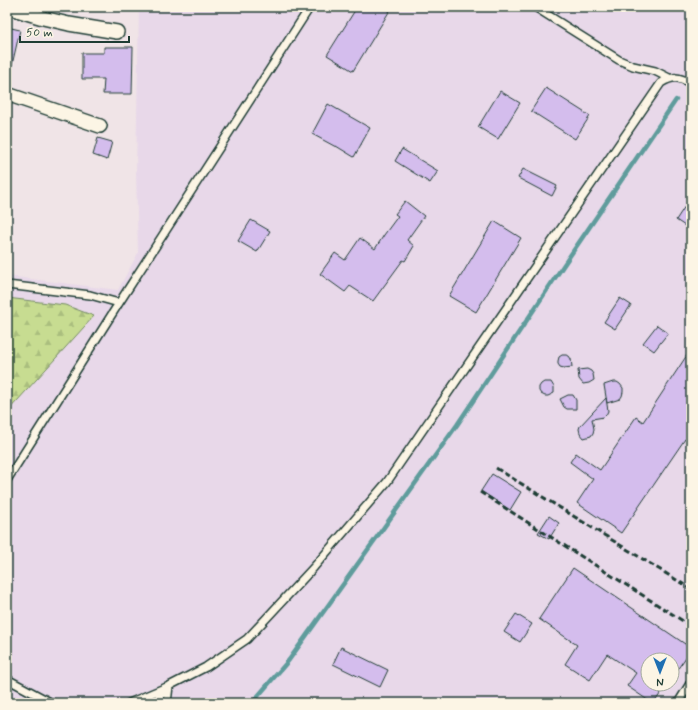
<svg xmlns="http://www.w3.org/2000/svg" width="698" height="710" viewBox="0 0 698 710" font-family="Mynerve,sans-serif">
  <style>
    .built { fill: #e8d8e9; fill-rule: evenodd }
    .forest { fill: url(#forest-firs); stroke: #738c62 }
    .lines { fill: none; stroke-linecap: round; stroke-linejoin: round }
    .stream { stroke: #5f9c9c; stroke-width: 4.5 }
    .building { fill: #d4bded; stroke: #1f3d34 }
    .service-casing { stroke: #1f3d34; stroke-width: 10 }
    .minor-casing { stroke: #1f3d34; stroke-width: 16 }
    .service { stroke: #fcf5e5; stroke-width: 7 }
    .minor { stroke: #fcf5e5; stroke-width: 13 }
    .rail { stroke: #1f3d34; stroke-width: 3; stroke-dasharray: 6 3; stroke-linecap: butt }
  </style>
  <defs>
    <pattern id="forest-firs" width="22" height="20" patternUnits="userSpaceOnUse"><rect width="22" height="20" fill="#c7dc91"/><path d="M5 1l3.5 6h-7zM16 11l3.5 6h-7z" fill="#aabe7e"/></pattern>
  </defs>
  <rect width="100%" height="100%" fill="#f0e4e7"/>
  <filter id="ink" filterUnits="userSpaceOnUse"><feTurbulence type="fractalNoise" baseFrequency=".025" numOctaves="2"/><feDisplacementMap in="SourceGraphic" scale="8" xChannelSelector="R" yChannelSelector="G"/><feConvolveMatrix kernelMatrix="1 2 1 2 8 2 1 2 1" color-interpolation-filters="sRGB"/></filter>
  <g filter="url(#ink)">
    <path class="built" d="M139,7H691V703H7V276L118,290L138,253L136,172ZM648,660H672V684H648Z"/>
    <path class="forest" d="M7,298L65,305L94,316L7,412Z"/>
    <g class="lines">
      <path class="stream" d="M252,703L289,660L457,425L563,266L676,100"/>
    </g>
    <path class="building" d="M357,7H392L353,71L327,55Z
      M7,27L20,30L12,65L7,64Z
      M104,47H133L132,94H103L104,79H82V53H104Z
      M546,88L590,116L575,139L531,111Z
      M500,91L520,103L498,139L478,127Z
      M328,104L370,128L354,157L336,146V147L312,134Z
      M98,138L112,142L107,160L93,155Z
      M402,149L438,171L430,183L395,161Z
      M523,169L557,186L552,196L518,178Z
      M691,197V230L676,220Z
      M405,201L424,216L407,240L414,246L405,261L403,260L373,301L350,286L345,292L320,274L335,253L345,260L360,238L375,249L384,235L398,216L395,214Z
      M251,220L270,231L257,252L238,241Z
      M494,221L521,238L476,312L449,296Z
      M620,298L631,305L615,329L604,322Z
      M657,325L668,333L654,351L643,343Z
      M691,349V443L685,439L621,533L577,503L593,479L570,462L576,453L600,470L636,417L643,422Z
      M562,355H566L569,356L571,359L572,367L564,368L560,367L558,364V361L559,357Z
      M587,369L591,371L593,374L594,380L589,383L583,384L579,379L578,370Z
      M544,382H551L554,387V393L548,396H545L541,394L539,391V387L541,384Z
      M613,382H617L620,384L623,388V392L622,396L620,399L607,403L604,385Z
      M568,395H573L576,400V409H567L564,407L560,399Z
      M606,398L608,411L606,415L604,417L592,419L594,429L593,433L591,436L584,438L580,433L579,429L580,426Z
      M492,474L521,492L510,510L481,491Z
      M549,516L559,523L549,539L538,533Z
      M573,568L691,648V650L672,677V660H648V684H667L654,703H652L627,686L636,673L607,654L590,680L565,664L577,645L539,619Z
      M516,614L532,624L520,642L504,632Z
      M341,647L388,670L380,687L333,664Z"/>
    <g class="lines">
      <g class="service-casing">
        <path id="service" d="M535,7L619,60L633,66L655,71L669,78
          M7,285L90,295L119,303
          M7,480L119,303L310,7
          M7,679L52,703
          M129,703L169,686
          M154,703L168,687
          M167,703L169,686L206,667L247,639L314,567L387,482L661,83C673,76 679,76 691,84
          M678,703L691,682"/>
      </g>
      <g class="minor-casing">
        <path id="minor" d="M7,7L43,18L69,24L117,32
          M7,94L100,126"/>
      </g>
      <use href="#service" class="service"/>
      <use href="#minor" class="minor"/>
      <path class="rail" d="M496,468L691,589
        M480,492L691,626"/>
    </g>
  </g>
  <rect width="698" height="710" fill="none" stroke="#fcf5e5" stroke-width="24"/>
  <rect x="12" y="12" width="674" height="686" fill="none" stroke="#1f3d34" stroke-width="1.5" filter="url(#ink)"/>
  <g transform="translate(660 672) rotate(180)"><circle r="19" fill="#fcf5e5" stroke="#a4ab9e"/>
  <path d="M0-3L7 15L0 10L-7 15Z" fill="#1f6fb2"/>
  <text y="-6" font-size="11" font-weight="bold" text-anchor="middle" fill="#1f3d34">N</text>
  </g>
  <path d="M20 36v6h109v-6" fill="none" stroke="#1f3d34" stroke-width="2"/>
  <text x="26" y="36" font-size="12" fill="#1f3d34" stroke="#fcf5e5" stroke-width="3" paint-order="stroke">50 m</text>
</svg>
